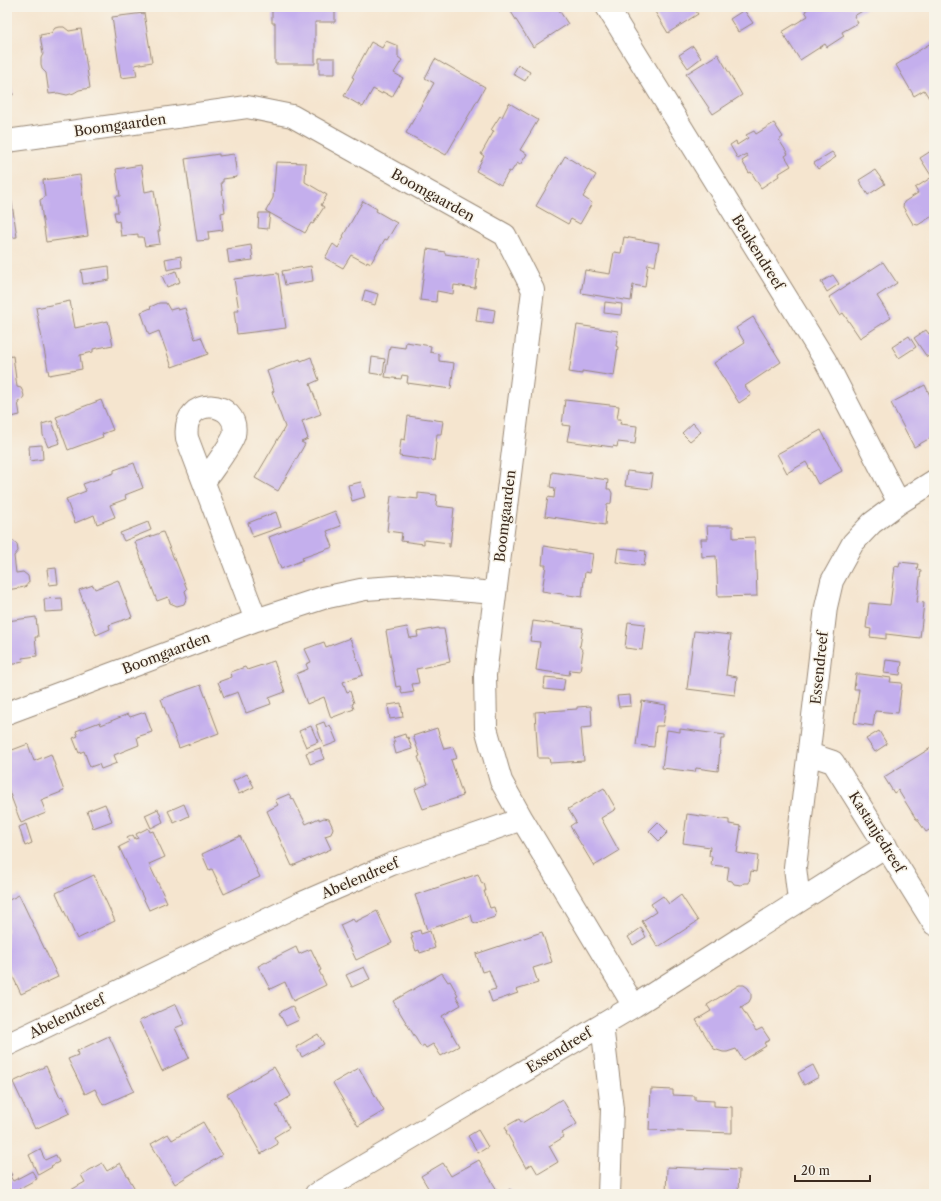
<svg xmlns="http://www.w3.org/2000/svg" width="941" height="1201" viewBox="0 0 941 1201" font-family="'Libre Caslon Text',serif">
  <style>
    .building { fill: #c4afed }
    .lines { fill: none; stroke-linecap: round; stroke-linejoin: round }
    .minor-casing { stroke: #988876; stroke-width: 24 }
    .minor { stroke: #fff; stroke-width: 22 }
    .labels { text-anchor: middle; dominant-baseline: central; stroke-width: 3; stroke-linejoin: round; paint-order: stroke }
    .street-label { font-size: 14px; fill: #3b2a1e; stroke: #f7f3e8 }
  </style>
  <rect width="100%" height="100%" fill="#f7f3e8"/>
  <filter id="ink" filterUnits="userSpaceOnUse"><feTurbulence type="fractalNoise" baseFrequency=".025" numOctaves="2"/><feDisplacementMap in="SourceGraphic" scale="8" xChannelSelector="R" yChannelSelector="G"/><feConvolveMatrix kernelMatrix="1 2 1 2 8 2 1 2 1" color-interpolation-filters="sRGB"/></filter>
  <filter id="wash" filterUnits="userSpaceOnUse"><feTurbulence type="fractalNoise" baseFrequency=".012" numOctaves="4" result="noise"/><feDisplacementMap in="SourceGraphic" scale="16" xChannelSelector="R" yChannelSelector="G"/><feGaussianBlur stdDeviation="0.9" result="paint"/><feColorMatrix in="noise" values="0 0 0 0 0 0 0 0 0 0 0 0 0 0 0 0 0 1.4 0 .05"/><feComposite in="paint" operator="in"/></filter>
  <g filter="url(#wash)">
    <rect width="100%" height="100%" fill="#f5e5cf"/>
    <g id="blocks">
      <path class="building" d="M272,7H335V22H315V64H275V23H272Z
        M508,7H557L568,24L533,47Z
        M652,7H693L698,14L668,33Z
        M811,7H869L854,16L858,23L842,32L844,36L827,47L825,44L800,60L782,32L808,16L805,11Z
        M744,10L753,23L738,32L730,19Z
        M144,13L152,62L135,65L137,76L121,78L112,17Z
        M60,27H64L69,31L81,29L90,88L79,90L74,93L67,95L58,93L49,94L46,73L42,69L41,64V58L43,54L40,35L51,33L55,28Z
        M386,41L398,46V57L402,60L394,73L403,78L392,97L383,92L382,94L373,89L363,107L344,96L354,78L352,77L371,42L382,48Z
        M934,41V95L929,98L924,90L914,96L896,65Z
        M693,46L701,58L688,68L679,55Z
        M718,54L742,95L713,114L686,74Z
        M319,58H335V74H319Z
        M435,59L445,65V64L485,87L446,155L406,133L434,83L425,78Z
        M518,65L530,72L525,81L513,74Z
        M9,73L13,95L7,96V74Z
        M509,103L538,120L520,150L527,154L520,165L517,163L511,172L509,171L501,185L476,171L484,156L481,154L494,131L491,130L500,116L502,117Z
        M774,123L783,137L779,140L788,154L785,156L791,166L778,174L779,176L761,188L751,172L749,173L742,161L748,157L746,154L738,159L730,145L736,141L737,145L748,138L746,135L754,131L756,134Z
        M934,149V215L918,225L913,224L903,207L904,202L918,193L915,188L932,177L920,158Z
        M832,152L836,157L818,169L814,163Z
        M219,154V156L234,154L237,177L223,179V182H221L225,212L221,213L223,230L208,232L209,240L197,241L185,159Z
        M565,156L596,175L583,197L592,203L580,224L571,219L568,224L536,206Z
        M276,162L306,163L305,182L327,195L321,205L324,207L313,224L311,223L305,233L266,211L273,198Z
        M141,165L145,192L154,190L160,231H158L160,244L145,246L143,237H138V234L121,236L119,221L116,222L114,212H118L116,196H120L116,169Z
        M875,170L885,184L868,195L859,180Z
        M80,175L88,236L46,242L40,200L45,197L43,180Z
        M9,184L17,237L7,238V185Z
        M363,201L377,209L376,211L397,223L387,240L385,239L371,263L367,261L366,263L351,255L343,268L325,258L333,244L338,248L344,237L343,236Z
        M259,213H270L268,229L258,228Z
        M624,237L659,243L655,266L648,264L645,287L633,285L631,301L581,293L585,270L610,274L614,252L621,253Z
        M251,245L253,260L229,263L227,249Z
        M427,249L445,252V254L479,259L475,288L454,285L453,294L437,291L436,302L420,300Z
        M181,256L182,267L167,270L165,259Z
        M883,262L897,283L877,296L891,318L860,338L843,313L840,315L829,297Z
        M109,266L110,280L83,284L81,270Z
        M311,266L313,281L285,285L282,271Z
        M176,271L180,282L167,287L162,276Z
        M278,273L286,328L237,334L234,311H239L234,279Z
        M833,275L839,284L827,292L821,282Z
        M365,290L378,294L375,305L362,301Z
        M70,301L75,328L108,321L113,345L93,349V352L80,355L82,369L49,375L36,308Z
        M605,302L622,304L621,315L604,313Z
        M159,303H166L170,310L177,308L178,310L185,308L195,339L201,337L208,354L172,367L159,331L149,335L141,312L151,308L150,307Z
        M478,307L495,310L493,323L476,321Z
        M753,317L781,362L745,386L751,395L739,403L714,363L745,343L736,328Z
        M577,325L618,331L616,346L618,347L614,376L582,371V374L569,372Z
        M926,330L929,334L934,331V353L927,357L914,338Z
        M909,336L916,347L899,358L892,347Z
        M406,342L431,346L430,352L439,354V361L454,363L451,389L407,383L408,376L402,375L401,379L385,377L390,346L405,348Z
        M13,356L17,387L21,388L23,392L24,396L22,400L18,402L20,415L7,418V357Z
        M311,357L319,380L310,384L321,414L302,421L308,439L301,442L305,444L278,491L255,478L285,427L272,392L274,391L267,371L300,359L301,361Z
        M372,357L385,359L383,375L370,373Z
        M925,385L934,404V407L931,409L934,415V436L914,447L891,403Z
        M101,400L113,430L102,434L103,437L68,450L56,417Z
        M565,400L619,406L617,419H621L620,424L637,426L635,444L618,442L617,447L613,446V447L567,441L570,426L562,425Z
        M408,416L443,421L441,434H437L434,461L399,456L401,439L405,440Z
        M52,421L60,443L48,447L43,435L42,424Z
        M693,423L701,432L690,441L682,433Z
        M821,430L842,471L818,484L806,462L787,473L777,454Z
        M42,445L43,459L30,461L29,446Z
        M134,463L143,488L125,495L126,499L110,505L115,517L97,524L94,515L75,523L66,499L86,491L83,484L114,473V470Z
        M627,471L653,474L651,489L625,486Z
        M552,472L608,480L607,489H610L612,493L611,503L607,505L605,525L545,516L548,497L554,498L555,488L550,487Z
        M361,482L365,497L352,501L348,485Z
        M418,493L437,495L436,506L454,508L450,547H449V543L424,540V544L401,541L402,533L387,531L391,496L418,499Z
        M335,511L341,526L327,531L333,547L302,558L303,560L281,569L269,537Z
        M276,512L281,527L253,537L248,523Z
        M148,522L151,530L124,541L120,533Z
        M707,526H733V538L755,537L757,596L718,597L716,556L702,557L701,539H708Z
        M163,532L174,559H175L187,589L185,591L187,597L184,604L177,606L170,603L168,597L157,601L135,542Z
        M7,540H12L17,544L18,551L14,556L16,573L23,572L28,576L29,582L25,587L7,590Z
        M544,546L593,554L590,573L585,572L582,597L542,591L546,565H542Z
        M618,548L646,551L644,566L616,562Z
        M900,562L918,564L917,569L921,570L917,602L924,603L920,638L886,634V639L870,637L871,629L866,628L869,603L890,605L895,566L899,567Z
        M56,568L58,584L49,585L47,569Z
        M118,580L132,617L109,625L110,629L96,635L79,590L93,585L95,589Z
        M62,598L63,611L45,612L44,599Z
        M36,617L38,637H35L37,656L22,658L23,661L18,662L16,664H11L9,662L7,663V621Z
        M533,621L583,628L580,646H579L583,651L580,671L570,670L569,675L536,670L540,642L530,641Z
        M628,622L645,624L642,650L625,648Z
        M407,627L410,638L418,637L417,632L438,628V629H444L450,662L416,669L419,683L412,684L414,692L402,694L400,686L396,687L386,631Z
        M694,631L731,635L726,675L737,677L735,695L687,689Z
        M350,638L363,675L343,682L347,692L350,691L354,703L352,704L354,709L331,718L324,697L307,704L296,674L308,669L306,664L311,662L305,649L324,642L326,647Z
        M886,660L902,662L900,675L884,673Z
        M274,661L285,692L269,698L271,704L246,713L238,692L224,697L218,682L232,677L231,672L245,667L247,670Z
        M856,674H861L891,678L890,682L902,683L898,713L875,711L873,726L854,723L859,689H854Z
        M545,677L565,679L563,691L544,689Z
        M201,685L219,733L179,748L161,699Z
        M630,695L631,706L619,707L617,696Z
        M642,701L666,705L663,726H656L654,747L636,745Z
        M401,703L403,717L390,719L388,705Z
        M591,706L592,727L581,728L584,761L550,763L549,758H538L535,712L577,709V707Z
        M145,712L152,732L137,737L139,745L114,755L117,763L101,769L99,764L90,767L84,751L79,753L73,738L78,736L76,731L100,722L101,725L128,714L130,717Z
        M324,722L326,727L330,725L337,742L324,747L316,725Z
        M311,726L318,742L306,747L299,731Z
        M437,728L444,749L453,747L457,758L451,760L463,796L423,809L415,789L428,784L418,757L420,756L413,736Z
        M680,729L725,735V739H721L718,771L696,768L695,772L662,768L667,730L680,732Z
        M879,731L887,744L875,752L866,739Z
        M405,734L406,738L408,737L412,749L396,754L393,742H395L393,738Z
        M28,744L34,761L51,754L64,791L41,800L46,813L21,823L7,786V752Z
        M934,746V784H933L934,786V827L926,832L917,819H916L898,790L894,793L884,777Z
        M320,748L324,759L310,764L306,753Z
        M247,774L254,787L239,794L233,781Z
        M604,788L616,809L601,818L619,851L594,866L570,826L576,822L568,809Z
        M289,794L292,799L293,798L306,824L319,818V820L324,818L329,819L333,828L331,834L325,836L331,849L292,866L267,811L278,805L275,800Z
        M105,804L112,821L93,828L87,811Z
        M184,804L189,816L174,823L168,811Z
        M158,809L163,822L151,828L145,815Z
        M687,814L729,820V824L741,826L737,853L758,856L756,872L751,871L749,883H744L741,885L734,884L732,881L727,880L729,867L711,865L712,856H709L710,847L683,843Z
        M658,822L668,832L659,841L649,831Z
        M26,824L32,843L25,846L19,827Z
        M148,828L150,832L153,831L165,857L149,864L167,902L149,910L119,847L129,842L127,838L133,835L135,839L138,838L136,834Z
        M240,836L260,877L224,894L212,869L209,870L202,854Z
        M478,874L482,884L484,883L486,891H484L490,908L494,907L496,914L495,917L476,923L473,922L471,915L427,930L415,895Z
        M94,875L115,921L77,939L56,893Z
        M19,895L58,977L21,994L7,964V901Z
        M681,895L698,921L658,947L642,921L656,912L651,904L663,896L669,904Z
        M377,911L392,943L356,960L340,925L353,919L355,922Z
        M641,928L646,937L633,945L628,937Z
        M420,930L421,934L430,931L435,948L420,953L419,950L416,951L411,938H413L411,933Z
        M542,932L552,962L533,968L538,983L516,990L518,993L492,1002L488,991L496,989L489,970L482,972L476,954Z
        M296,947L299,954L311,949L321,970L319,971L326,985L293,1001L285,982L270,989L258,966Z
        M364,967L370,979L352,987L346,975Z
        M442,973L448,982L450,981L458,995L456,996L461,1005L442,1016L459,1046L441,1056L433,1044L426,1048L424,1045L421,1047L393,1001Z
        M739,985H744L748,988L751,993V998L749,1002L741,1007L756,1031L762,1028L770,1040L764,1043L766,1046L743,1060L736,1049L727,1052H723L714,1049L696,1020L711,1011L707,1005Z
        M176,1004L185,1024L175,1028L189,1058L162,1071L139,1021Z
        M292,1006L299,1020L286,1026L279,1013Z
        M318,1034L324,1044L302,1057L296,1047Z
        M109,1036L134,1091L103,1105L95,1089L85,1094L68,1059L78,1055L77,1051Z
        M813,1065L819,1077L804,1085L798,1073Z
        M46,1066L60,1097L62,1096L70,1113L35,1129L13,1082Z
        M274,1067L291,1096L276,1105L289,1128L274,1137L278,1144L261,1154L227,1094Z
        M359,1068L384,1111L358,1126L333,1083Z
        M651,1089L673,1090V1095L695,1096V1100L714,1101V1106L732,1107V1133L649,1130Z
        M562,1099L577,1124L562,1133L564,1137L549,1146L558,1162L538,1174L532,1164L526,1168L506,1132L507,1131L505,1127L519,1119L522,1123Z
        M203,1122L222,1155L175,1184L151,1144L168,1134L172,1140Z
        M478,1130L488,1147L478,1153L468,1136Z
        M40,1149L45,1160L56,1155L59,1162L51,1166L52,1167L38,1175L29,1155Z
        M479,1160L497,1190L489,1194H435L432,1190L430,1191L421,1176L443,1163L451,1176Z
        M102,1163L107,1171L120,1163L138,1194H73L71,1190L85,1182L81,1175Z
        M667,1167L739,1170L738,1194H666Z
        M32,1171L37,1179L9,1194L7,1192V1173L10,1172L12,1175L10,1176L13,1181Z
        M510,1189L513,1194H503Z"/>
    </g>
  </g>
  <g filter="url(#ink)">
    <use href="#blocks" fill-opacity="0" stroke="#988876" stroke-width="1"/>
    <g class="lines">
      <g class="minor-casing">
        <path id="minor" d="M607,7L825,360L899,503
          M7,141L247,107L292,116L505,235L533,290L485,675L486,728L501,781L522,819
          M204,482C211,471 231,446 234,435C241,400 181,393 187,438L256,620
          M7,713L256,620L323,598L365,589L410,586L495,593
          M809,754L833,762L934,924
          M799,901L795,867L826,607L832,581L853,543L872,523L899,503L934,481
          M602,1025L612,1109L609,1194
          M7,1045L302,903L392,864L522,819L634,1006
          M316,1194L634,1006L886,846"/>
      </g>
      <use href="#minor" class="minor"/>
    </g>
  </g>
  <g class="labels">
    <g class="street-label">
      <text transform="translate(120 125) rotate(-8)">Boomgaarden</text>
      <text transform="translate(433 195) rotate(29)">Boomgaarden</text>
      <text transform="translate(758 252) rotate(58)">Beukendreef</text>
      <text transform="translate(505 516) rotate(-83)">Boomgaarden</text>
      <text transform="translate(166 653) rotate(-21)">Boomgaarden</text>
      <text transform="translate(819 668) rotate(-84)">Essendreef</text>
      <text transform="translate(877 832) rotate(58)">Kastanjedreef</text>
      <text transform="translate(360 878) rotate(-23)">Abelendreef</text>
      <text transform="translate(67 1016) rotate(-26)">Abelendreef</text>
      <text transform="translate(559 1050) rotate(-31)">Essendreef</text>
    </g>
  </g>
  <rect width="941" height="1201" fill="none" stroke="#f7f3e8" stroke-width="24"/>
  <path d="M795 1175v6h75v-6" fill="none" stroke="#3b2a1e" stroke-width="2"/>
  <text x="801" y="1175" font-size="12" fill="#3b2a1e" stroke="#f7f3e8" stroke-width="3" paint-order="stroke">20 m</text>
</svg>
